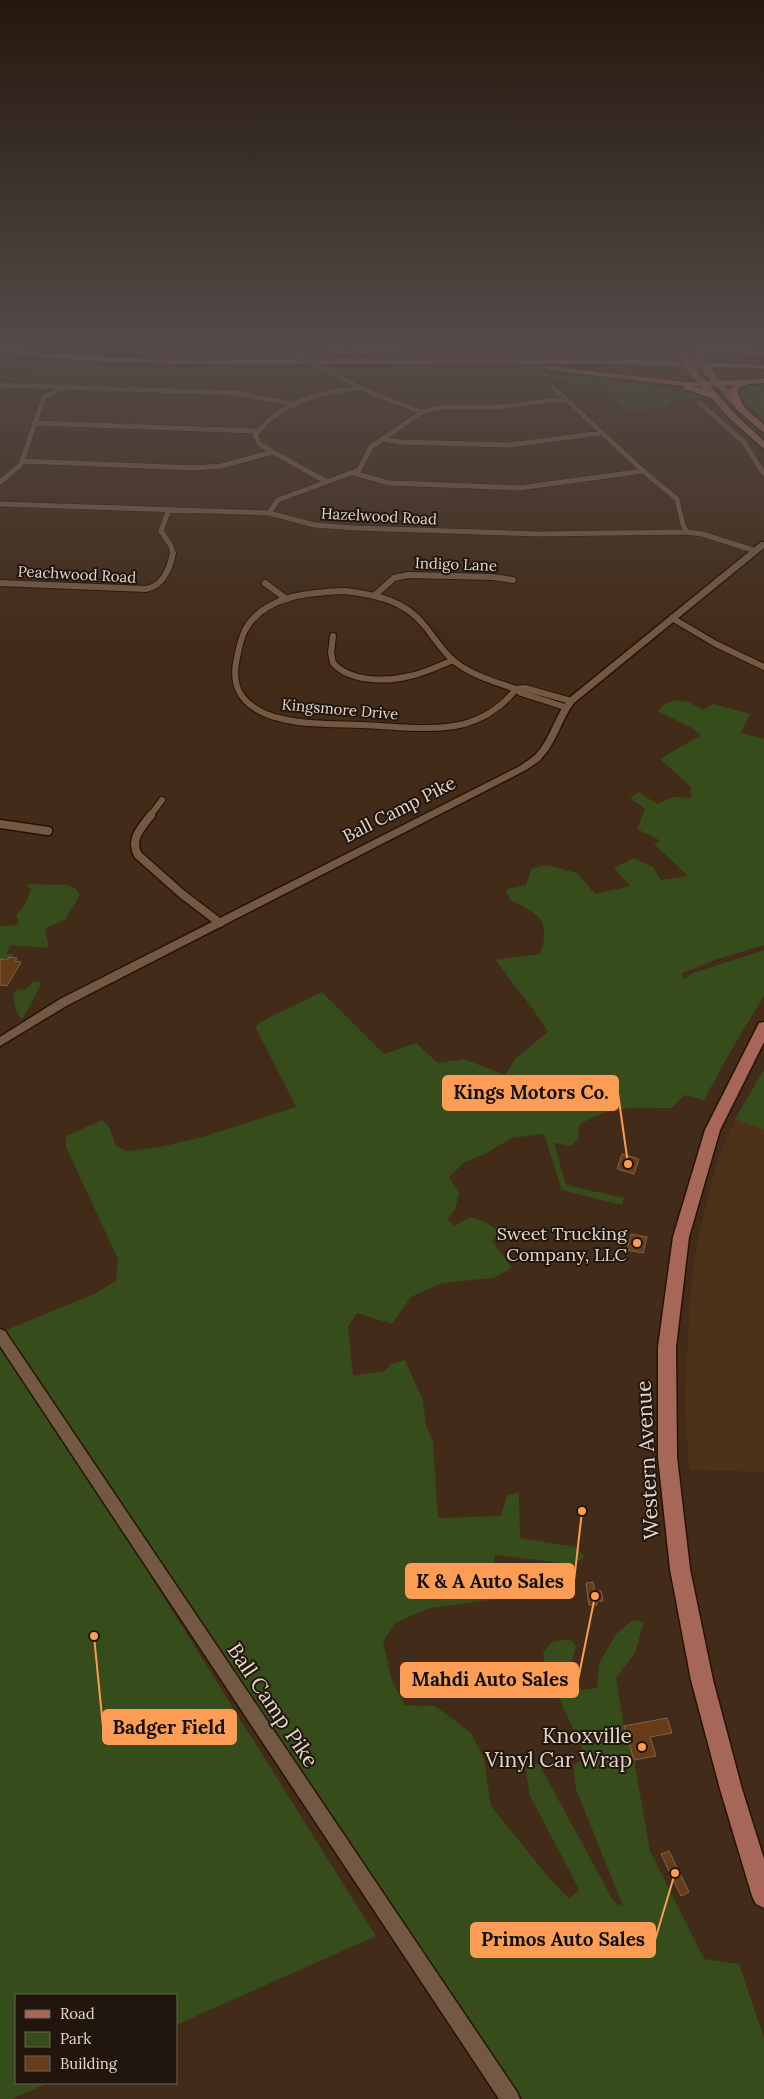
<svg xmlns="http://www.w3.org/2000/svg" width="764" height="2099" viewBox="0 0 764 2099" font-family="Lora,serif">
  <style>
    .built { fill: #4e3119 }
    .green { fill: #364c1a }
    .building { fill: #663d18; stroke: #7c624d }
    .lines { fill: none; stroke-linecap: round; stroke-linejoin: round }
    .minor-far2-casing { stroke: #281302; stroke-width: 6 }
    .minor-far1-casing { stroke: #281302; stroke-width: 8 }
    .minor-casing { stroke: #281302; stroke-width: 11 }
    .tertiary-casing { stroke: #281302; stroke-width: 3 }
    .primary-casing { stroke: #281302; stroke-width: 3 }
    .motorway-casing { stroke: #281302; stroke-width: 3 }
    .minor-far2 { stroke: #735944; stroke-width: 5 }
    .minor-far1 { stroke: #735944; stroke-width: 6 }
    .minor { stroke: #735944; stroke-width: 8 }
    .tertiary { fill: #735944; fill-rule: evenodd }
    .primary { fill: #a66758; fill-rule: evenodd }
    .motorway { fill: #c87065; fill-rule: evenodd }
    .minor-bridge-casing { stroke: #281302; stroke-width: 6; stroke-linecap: butt }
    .primary-bridge-casing { stroke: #281302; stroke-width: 10; stroke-linecap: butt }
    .minor-bridge { stroke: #735944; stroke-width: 5 }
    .primary-bridge { stroke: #a66758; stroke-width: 9 }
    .poi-dot { fill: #fd9d55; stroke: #21160e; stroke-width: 2 }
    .labels { text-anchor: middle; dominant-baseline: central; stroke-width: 4; stroke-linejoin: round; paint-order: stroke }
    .far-street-label { font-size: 15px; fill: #e5d6ca; stroke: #21160e }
    .street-label { font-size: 18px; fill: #e5d6ca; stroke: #21160e }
    .poi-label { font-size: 18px; fill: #e5d6ca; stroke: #21160e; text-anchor: end }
    .near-street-label { font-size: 21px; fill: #e5d6ca; stroke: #21160e }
    .near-poi-label { font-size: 21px; fill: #e5d6ca; stroke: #21160e; text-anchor: end }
    .leader { fill: none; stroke: #fd9d55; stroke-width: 2 }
    .callout-dot { fill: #fd9d55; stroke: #21160e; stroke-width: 2 }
    .callout { fill: #fd9d55; stroke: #fd9d55; stroke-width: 2 }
    .callout-label { font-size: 19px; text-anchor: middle; font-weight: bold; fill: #111 }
  </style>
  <rect width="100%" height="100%" fill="#422b18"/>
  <path class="built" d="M735,1119L764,1130V1472L689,1470L685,1399L690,1295L697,1242L717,1161Z"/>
  <path class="green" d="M75,346H268L270,348L163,350Z
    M0,358L72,366L138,368L340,369L400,367L513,370L572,375L656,386L689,392L698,397L674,401L666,408L627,411L599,384L584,382L539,378L442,377L412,379L406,373H397L123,376L77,374L0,366Z
    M764,385V420L742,399L739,392L744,387Z
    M675,700L689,702L703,710L713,704L750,714L741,733L764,739V945L715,960L681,974L684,979L693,973L764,950V996L733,1047L704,1100L684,1095L672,1108C635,1108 612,1104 579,1125L578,1139L572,1146L554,1143L566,1185L624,1198L622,1205L562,1190L544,1134L511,1138L487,1153L465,1162L449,1177L459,1193L455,1209L448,1219L454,1226L470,1217L484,1221L501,1233L492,1241L512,1268L493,1278L442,1283L426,1290L411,1297L392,1324L357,1313L348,1327L353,1376L385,1371L391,1364L405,1360L423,1400L426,1425L433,1442L438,1518L501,1516L507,1496L519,1492L520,1538L576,1547L585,1557L572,1564L494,1555L497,1599L430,1608L395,1623L383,1642L392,1681L405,1705L435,1706L470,1732L484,1759L491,1806L549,1878L569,1899L579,1889L530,1796L525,1766L539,1764L614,1902L623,1906L576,1789L573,1765L587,1758L547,1673L543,1653L552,1642L570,1639L576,1646L570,1669L581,1690L597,1688L599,1664L616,1634L633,1620L644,1622L635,1653L616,1678L624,1726L634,1760L650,1851L704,1959L739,1964L764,2038V2099H523L173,1583L4,1331L96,1293L116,1281L118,1259L66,1147V1136L102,1120L109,1127L116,1146L127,1151L160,1147L202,1137L296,1107L255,1026L268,1018L322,992L384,1054L416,1043L438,1063L464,1059L505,1075L516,1058L548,1032C533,1006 512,985 496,960L540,954C552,920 538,913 510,900L506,889L526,885L532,868L547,865L577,873L595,894L630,886L614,868L634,858L653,867L661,880L688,876L654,844L661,841L637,829L645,809L630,798L639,792L657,804L674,797L691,798V787L660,759L701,735L690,727L658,711L665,704Z
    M26,884L68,885L75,888L80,895L65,920L45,928L49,948L11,945L6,954H14L12,958L0,961V926L18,925L19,921L16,916L25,904L31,890Z
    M33,981L42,983L23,1018H20L16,1011L13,995L17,989L24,990L31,985Z
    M764,1069V1130L735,1119Z
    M0,1336L376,1936L176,2025V1995H16V2083H48L12,2099H0Z"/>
  <path class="building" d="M9,957L17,958L15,961L21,962L7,986L0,985V959L7,960Z
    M622,1154L639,1159L634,1174L617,1169Z
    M631,1234L647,1237L643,1253L627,1250Z
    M593,1582L595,1591H601L603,1601H597V1605H589L586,1583Z
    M667,1718L672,1733L650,1737L656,1756L634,1760L624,1726Z
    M669,1851L689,1892L681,1896L661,1854Z"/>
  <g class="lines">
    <g class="minor-far2-casing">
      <path id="minor-far2" d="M324,369L369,392L422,412
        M0,385L237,393L296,405
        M553,387L643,471L677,499L683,525L687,532
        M699,403L743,441L764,474
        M34,423L257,431
        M382,439L400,442L510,445L601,433
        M22,461L193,468L221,466L273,452
        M353,473L389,483L520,488L643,471
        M0,482L19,466L22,461L44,397L61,389
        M327,482L264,447L259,443L255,435C279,403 322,391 360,388
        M0,504L269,513L314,525L355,528L541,534L687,532L702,534L756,551
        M169,509L161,531L171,546L173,554
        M269,513L278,500L359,470L371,447L422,412L443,407H498L565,399"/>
    </g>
    <g class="minor-far1-casing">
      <path id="minor-far1" d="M0,583L146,589C163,586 170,568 173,553
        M265,583L285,598
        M346,591C376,595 404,600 424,625C434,637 442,651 454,661C471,675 495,682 516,689C502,707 485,718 464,724C431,732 395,726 362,725C336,724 308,725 283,719C272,717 261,713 252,706C237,695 233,681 236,663C238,652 240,640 245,630C264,595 312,592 346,591Z
        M375,595L394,578L408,575L493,577L513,580
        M672,618L716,644L764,667
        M333,636L331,653L333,663C350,682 386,682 410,676C425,673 439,666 453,660
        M516,689L521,693L565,707
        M516,689L525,688L571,701
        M150,816L162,800"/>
    </g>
    <g class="minor-casing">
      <path id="minor" d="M151,815C142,827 129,839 138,855L182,894L220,923
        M0,824L48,831"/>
    </g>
    <g class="tertiary-casing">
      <path id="tertiary" d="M761,542H764V548L574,703C561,720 557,742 542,758C538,763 531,766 526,770L68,1005L0,1046V1037L60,999L520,766C525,762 531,759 536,754C550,739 555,716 568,699Z
        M0,1329L5,1331L517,2092L520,2099H499L0,1346Z"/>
    </g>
    <g class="primary-casing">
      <path id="primary" d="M692,372H698L736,415L764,441V449L730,419L692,376Z
        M707,372H713L744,407L764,425V433L738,411L707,376Z
        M764,1022V1042L720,1130L689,1237L676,1347L677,1457L690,1569L713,1680L742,1789L764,1859V1908L756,1904L752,1896L720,1789L691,1680L670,1569L658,1457V1347L673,1237L705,1130L757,1027L759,1023Z"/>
    </g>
    <g class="motorway-casing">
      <path id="motorway" d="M467,346H669L764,352V356C619,348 474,347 329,355L325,353L329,351L395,347Z
        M0,349C122,362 245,360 368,359C500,358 632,358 764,365V369C632,363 500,363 368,364C245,365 122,367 0,353Z
        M546,366L687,382L764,379V383L748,384L739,388L737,392L745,409L741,412L737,409L729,392L733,385L693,386L718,394L719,396L715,399L684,389V386L549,370L545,368Z"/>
    </g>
    <use href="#minor-far2" class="minor-far2"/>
    <use href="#minor-far1" class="minor-far1"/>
    <use href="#minor" class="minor"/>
    <use href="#tertiary" class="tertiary"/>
    <use href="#primary" class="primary"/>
    <use href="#motorway" class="motorway"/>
    <g class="minor-bridge-casing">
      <path id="minor-bridge" d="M281,346L324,369"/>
    </g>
    <g class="primary-bridge-casing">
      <path id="primary-bridge" d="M675,346L695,374
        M689,346L710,374"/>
    </g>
    <use href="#minor-bridge" class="minor-bridge"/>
    <use href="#primary-bridge" class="primary-bridge"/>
  </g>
  <linearGradient id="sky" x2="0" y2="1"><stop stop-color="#24180d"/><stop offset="0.54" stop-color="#544a48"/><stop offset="1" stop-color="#544a48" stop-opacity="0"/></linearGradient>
  <rect width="764" height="640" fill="url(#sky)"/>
  <g class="poi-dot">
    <circle cx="637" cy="1243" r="5"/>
    <circle cx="642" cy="1747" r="5"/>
  </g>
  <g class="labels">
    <g class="far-street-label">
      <text transform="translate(379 516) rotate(3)">Hazelwood Road</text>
      <text transform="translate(456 564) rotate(2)">Indigo Lane</text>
      <text transform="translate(77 574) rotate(3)">Peachwood Road</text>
      <text transform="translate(340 709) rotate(5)">Kingsmore Drive</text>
    </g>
    <g class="street-label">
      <text transform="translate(399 809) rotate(-27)">Ball Camp Pike</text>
    </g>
    <g class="poi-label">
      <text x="627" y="1233">Sweet Trucking<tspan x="627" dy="21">Company, LLC</tspan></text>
    </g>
    <g class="near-street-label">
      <text transform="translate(647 1460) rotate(-93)">Western Avenue</text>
      <text transform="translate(273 1705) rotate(56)">Ball Camp Pike</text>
    </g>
    <g class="near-poi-label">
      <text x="632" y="1735">Knoxville<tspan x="632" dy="24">Vinyl Car Wrap</tspan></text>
    </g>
  </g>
  <path class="leader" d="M628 1164L618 1093M582 1511L574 1581M595 1596L578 1680M94 1636L103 1727M675 1873L655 1940"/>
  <g class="callout-dot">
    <circle cx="628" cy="1164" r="5"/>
    <circle cx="582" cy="1511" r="5"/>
    <circle cx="595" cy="1596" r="5"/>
    <circle cx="94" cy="1636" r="5"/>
    <circle cx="675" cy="1873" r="5"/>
  </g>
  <g class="callout">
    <rect x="443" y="1076" width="175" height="34" rx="5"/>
    <rect x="406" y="1564" width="168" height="34" rx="5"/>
    <rect x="401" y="1663" width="177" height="34" rx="5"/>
    <rect x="103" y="1710" width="133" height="34" rx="5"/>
    <rect x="471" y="1923" width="184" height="34" rx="5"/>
  </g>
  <g class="callout-label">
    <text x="531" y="1099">Kings Motors Co.</text>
    <text x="490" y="1588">K &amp; A Auto Sales</text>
    <text x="490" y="1686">Mahdi Auto Sales</text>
    <text x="169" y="1734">Badger Field</text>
    <text x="563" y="1946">Primos Auto Sales</text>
  </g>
  <rect x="15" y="1994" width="162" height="90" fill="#21160e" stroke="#6f6359"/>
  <rect x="25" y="2010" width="25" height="8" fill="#a66758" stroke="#6f6359"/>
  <text x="60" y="2019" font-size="15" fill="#e5d6ca">Road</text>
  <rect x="25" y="2032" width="25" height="15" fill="#364c1a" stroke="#6f6359"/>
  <text x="60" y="2044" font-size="15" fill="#e5d6ca">Park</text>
  <rect x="25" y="2056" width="25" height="15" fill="#663d18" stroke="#6f6359"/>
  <text x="60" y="2069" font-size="15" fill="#e5d6ca">Building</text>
</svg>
